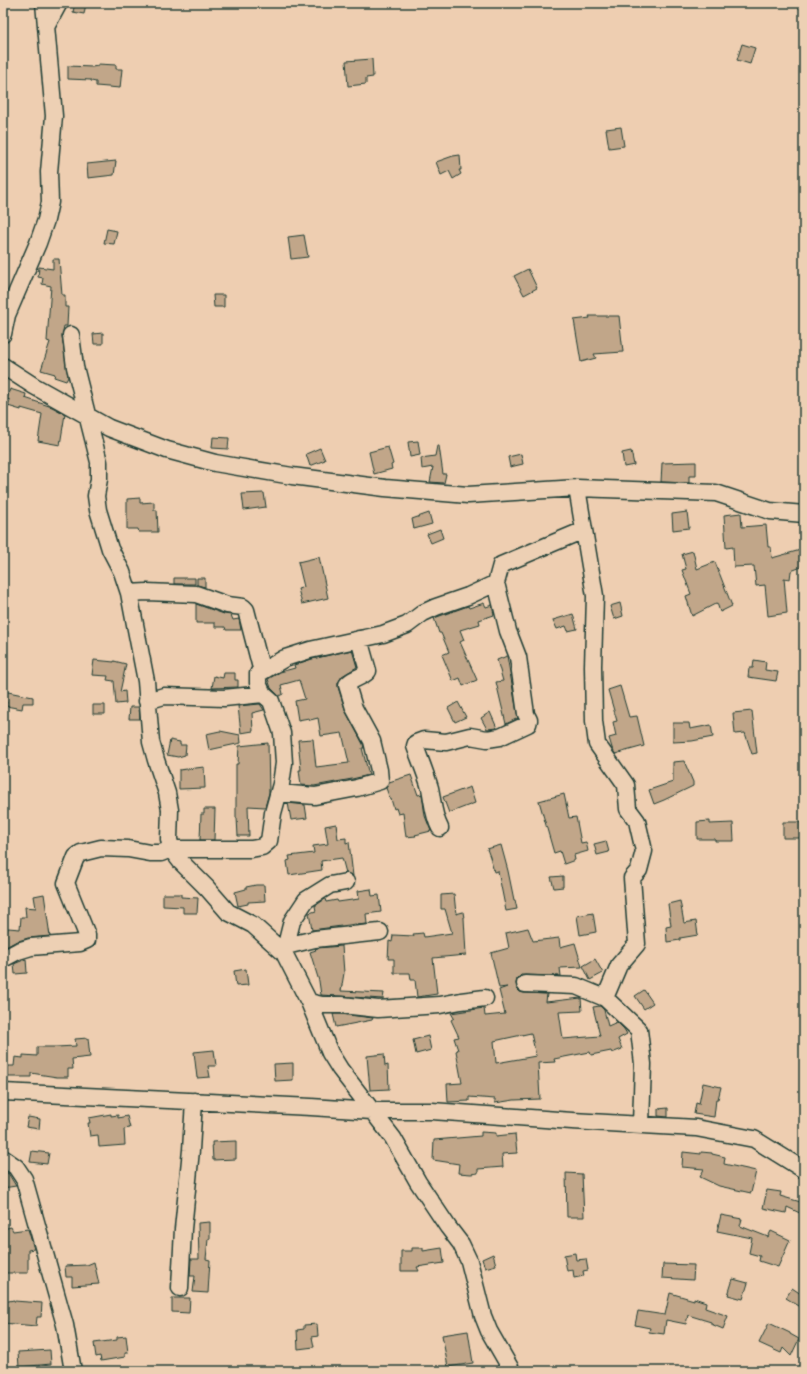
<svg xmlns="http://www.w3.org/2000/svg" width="807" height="1374" viewBox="0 0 807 1374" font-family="'Gochi Hand',sans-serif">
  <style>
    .building { fill: #c1a689; stroke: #1f3d34; fill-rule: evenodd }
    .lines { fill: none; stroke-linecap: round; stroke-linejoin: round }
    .minor-casing { stroke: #1f3d34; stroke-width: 19 }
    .minor { stroke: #edd0b4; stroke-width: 16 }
  </style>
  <rect width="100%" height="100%" fill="#eeceb1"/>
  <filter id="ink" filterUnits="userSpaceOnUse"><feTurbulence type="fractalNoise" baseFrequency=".025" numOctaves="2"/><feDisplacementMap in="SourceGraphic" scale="8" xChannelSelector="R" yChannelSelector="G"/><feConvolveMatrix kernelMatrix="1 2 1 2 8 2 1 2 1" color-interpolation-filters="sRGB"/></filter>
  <g filter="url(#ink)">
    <path class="building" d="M75,3H86L84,14L73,12Z
      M742,44L755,48L750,64L737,60Z
      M372,59L373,77L366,78V84L348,86L346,61Z
      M98,64L116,65V69H122L120,88L96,86V82L91,81V80L68,79V66L92,67L98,66Z
      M621,127L624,146L609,148L606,129Z
      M460,155L461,170H459L461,174L453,179L449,171L441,175L436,162L453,156Z
      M116,161L114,175L88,178L87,164Z
      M107,229L117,231L114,244L104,243Z
      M304,235L308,257L291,259L288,237Z
      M53,259H59L62,295H65V307H68L67,326H64L62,336L68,377L66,381L54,377L55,374L41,370L50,342L47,341L51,286L42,284L43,278L38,277L39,267L53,269Z
      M528,269L537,288L524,295L514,276Z
      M213,295H224V307H214Z
      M589,316H619L623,352L594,354L596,358L581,362L574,320L590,318Z
      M103,333V344H94L93,334Z
      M10,389L26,394L25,398L52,407L65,414L60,445L38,441L42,414L21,408V410L8,406L10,400L7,399Z
      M213,437L229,438L228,449L212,448Z
      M418,441L420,455L410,457L408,442Z
      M437,446H439L443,474H446L444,483L430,482L433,467L422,469L421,458L435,456Z
      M388,447L393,464L391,465L392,469L374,474L369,452Z
      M320,448L325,460L310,466L306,454Z
      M631,451L634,465L624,467L622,453Z
      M521,454L523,464L510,467L508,457Z
      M696,462V476H689V483L661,482L662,463Z
      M264,493L266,507L244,510L242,494Z
      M140,498V503L154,502V510H157L158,532H139L138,529H127V499Z
      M687,512L689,528L673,530L672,514Z
      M429,513L432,524L414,529L412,519Z
      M741,513L742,527L766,525L768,547H771L772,558L804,549V566L791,571L790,579L784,578L787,613L768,616L765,585L756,586L754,566L734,567L733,547L726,548L724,515Z
      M440,529L443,538L431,543L427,534Z
      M693,551L697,569L715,562L732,606L720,612L717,603L692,616L686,596L691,594L682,570L686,569L682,554Z
      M319,557L328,598L302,604L298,589L304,587L298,562Z
      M174,578H195V584H174Z
      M197,578H205V587L197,585Z
      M484,603L486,607L492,605L494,615L479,620L480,624L460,630L464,640L460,642L477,680L463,686L460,678L453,681L442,655L449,652L441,633H439L434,618L468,606L469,608Z
      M620,603L623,616L614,619L610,606Z
      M196,604L224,614L231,615L233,620L239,619L241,630H226L225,627H215V623H196Z
      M573,614L577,629L568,631L566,626L557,629L553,620Z
      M352,650L357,667L342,676L338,683V687L346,712L363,744L364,748H362L369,775L352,779L314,786L301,785L299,770H301L298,740L313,739L316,767L349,763L342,733L321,736L318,718L310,720L309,718L298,720L295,701L305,699L299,680L281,685L283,694L279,696L271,688L268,679L280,672L295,668L294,665L312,659Z
      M507,656L518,718L506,724L496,682L503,681L497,660Z
      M94,660L114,662V661L126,664L120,692L125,691L126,703L116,704L114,681L107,680L108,676L92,675Z
      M754,660L766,662L765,670L778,672L776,681L748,677L749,668H753Z
      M224,673H235V680H238V687L212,688L214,676L223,678Z
      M620,686L629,717L637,716L644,746L615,754L612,748L609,738L616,736L613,722L617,721L608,690Z
      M3,691L33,697V703H23L22,709L6,706L7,702H3Z
      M458,702L466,717L455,722L448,708Z
      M260,704L264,710L252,713L253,731L241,733L238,706Z
      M93,705H105V714H93Z
      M130,707H139L140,719H129Z
      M752,711L757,753L752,754L745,733L735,734L733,713Z
      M490,712L497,728L487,729L481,718Z
      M673,723H689L690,729L711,725L713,737L692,741L673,742Z
      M220,731L240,735L241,743L209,750L206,734Z
      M170,740L180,742V745H186L185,755L178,757L167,755Z
      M268,743L269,793L265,807L248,806L249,836H238L237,818H236V764H238L239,746Z
      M684,761L693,782V786L664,800L654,804L649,790L673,782V762Z
      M204,767L205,788L179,789V770Z
      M411,775L418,795L422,794L425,816L431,831L415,835L416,836L406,837L403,813L398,814L396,808L394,809L391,799H390L386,788L389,782Z
      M470,787L475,803L449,813L443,797Z
      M564,794L569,818L576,817L581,843L586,842L588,851L574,855L575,860L564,864L560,851L554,853L539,801Z
      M288,803L305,805L307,818L291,820Z
      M204,809H215L214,840H200L201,814H204Z
      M710,821V824L733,823L734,841H715V839H697V822Z
      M783,822H801L802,838H783Z
      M336,824L338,839L346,838V843L349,842L353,876L346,873L342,858L321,861L322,870L289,875L287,861L290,860L289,856L314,853L313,846L328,844L325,826Z
      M606,841L609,852L597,855L594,844Z
      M501,845L508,871L514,900H515L517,909L506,911L498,871L494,872L490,857L487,849Z
      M563,876V887L554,888L551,877Z
      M256,885H264L265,901L248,902V904L238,906L235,892L246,889V887Z
      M371,889L372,896L379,895L381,912L366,914L367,924L357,925L356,924L312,930L309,913L316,911L315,906L325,899L326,902L337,900L338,902L359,899L358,891Z
      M44,894L50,936L28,938L15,942L6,947L3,946L8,928L20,929L21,917H26L25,907L36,908L34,896Z
      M163,894H181V897L198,898L197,913H183V907L163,906Z
      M454,894L456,914L463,912L464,918L466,955L433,958L437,994L417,997L415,980H411L410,973H394V959H388L389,941L392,942L393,935L414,936L413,934L423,933L424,937L452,933L445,909H441V895Z
      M680,901L684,923L696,921L698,935L680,938V940L667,942L666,927L671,926L668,904Z
      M593,913L596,932L580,935L577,916Z
      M528,928L533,941L559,938L560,947L575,943L582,967L560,968L561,976L521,975L517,979L516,983L517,989L520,992L524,993L547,994L546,1002L581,998L582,1011L559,1012L563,1039L600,1036L593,1007L600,1006L604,1010L608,1026L617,1022L624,1029L627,1034L618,1039L622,1049L612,1053L611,1051L591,1055L590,1052L554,1059L555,1062L538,1063L540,1099L514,1100L495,1103V1099L469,1097V1101L448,1102L447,1084L462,1083L456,1051L458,1050L454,1038L459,1037L451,1020L454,1018L451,1013L484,1008L485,1016L505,1014L499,990L507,987L499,988L491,953L509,948L506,933ZM531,1033L536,1056L496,1063L494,1041Z
      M342,946L344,973L341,991L384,993L383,999L321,995L319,981L310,952L316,950L315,949L317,948Z
      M26,959L27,973L15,974L14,964Z
      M595,959L603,973L590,980L583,966Z
      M246,969L248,985L236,986L234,971Z
      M644,990L653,1003L644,1009L635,996Z
      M333,1014H341L373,1018L372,1020L336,1027Z
      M428,1036L431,1050L416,1054L413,1040Z
      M88,1038L90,1057L72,1059L73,1069H68V1077H57L31,1073V1077H7V1066H14L15,1057L23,1058V1055L37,1056V1047H56L76,1046L75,1039Z
      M214,1050L216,1066H208L210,1077L197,1078L194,1052Z
      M384,1054L385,1066L388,1065L389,1089L370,1090L367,1056Z
      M293,1063V1080L275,1081L274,1064Z
      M703,1083L721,1087L718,1099H716L714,1117L694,1114L696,1103L699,1104Z
      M668,1108V1117L658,1116V1109Z
      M111,1114V1116L118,1115V1118L127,1116L130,1128L124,1129L125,1145L99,1147L98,1135L90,1136L88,1123H90L89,1118Z
      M28,1117L40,1119L39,1129L26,1127Z
      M481,1132L496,1133V1136L515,1134L517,1153L502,1154L503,1167L478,1169V1173L471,1174L458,1173L459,1164L433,1160L434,1140L481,1136Z
      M236,1141V1159L213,1160L212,1142Z
      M32,1151L49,1153L47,1164L30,1162Z
      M683,1152L701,1154V1152L712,1153V1154L725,1157L724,1164L756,1171L751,1193L719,1186L700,1177L704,1169L682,1167Z
      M8,1173L16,1186L3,1188V1174Z
      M566,1173L582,1174L584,1217H567Z
      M767,1190L781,1192L780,1196L804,1203V1215L787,1207L786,1213L763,1208Z
      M721,1215L742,1219L740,1226L768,1237L771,1231L790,1240L778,1267L759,1261L760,1256L749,1253L752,1238L717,1231Z
      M210,1222V1239H208L206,1259L210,1260L208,1293L193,1292L195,1276H190L191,1259H199L198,1223Z
      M11,1227L13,1231L28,1229L34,1249L28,1250V1273H3V1229Z
      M412,1248H423V1251L442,1248L444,1263L417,1267L419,1271H401V1251H412Z
      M575,1253L576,1260L586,1259L588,1270L583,1271L584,1276L574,1278L573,1270L567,1271L564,1255Z
      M493,1254L496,1265L485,1268L482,1259Z
      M94,1262L99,1284L72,1286V1277H66L65,1266L87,1265Z
      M663,1264L694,1265L693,1280L662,1278Z
      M733,1279L748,1283L743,1299L728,1295Z
      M792,1288L804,1296V1309L786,1298Z
      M670,1293L694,1300V1298L706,1302L705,1308L728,1316L723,1329L711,1324V1322L688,1315L686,1324L666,1320L664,1334L649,1332L650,1328L635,1325L638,1311L665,1315Z
      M172,1298H190L189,1313L172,1312Z
      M14,1300V1301L42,1303L41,1317H37L36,1326L3,1323V1302Z
      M769,1323L790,1333V1334L799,1339L791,1356L783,1348L781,1353L759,1343Z
      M317,1324L318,1336L312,1337L314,1347L298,1349L297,1330L304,1329V1325Z
      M468,1331L473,1363L448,1367L442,1335Z
      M126,1336L128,1353H125V1357L101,1361L100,1356L96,1357L94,1343L117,1340V1337Z
      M50,1350L51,1364L19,1367L18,1352Z"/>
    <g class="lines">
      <g class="minor-casing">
        <path id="minor" d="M46,27L59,3
          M3,334L7,315L38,243L46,220L50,202L49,172L54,116L44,3
          M71,335L75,367L99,462V479L96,496L98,510L110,549L122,572L129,593L133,614L146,681L151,742L156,760L167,793L170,810L169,839L171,849L181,862L207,888L228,912L253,925L284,953L309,1002L330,1053L340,1069L393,1138L418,1182L448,1227L461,1244L469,1261L483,1316L489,1331L512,1371
          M3,366L34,386L109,428L167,450L215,463L292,476L385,488L468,495L577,488L716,493L770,511L804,514
          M577,488L595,596L593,666L594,721L597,744L626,785L628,809L637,821L644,851L639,870L632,878L637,944L619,965L605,998
          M258,674L285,658L310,650L383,634L407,625L423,613L436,607L468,596L496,583L501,565L584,530
          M147,701L164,696L224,698L263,694
          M279,793L315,796L357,788L380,781L379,770L372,741L354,708L347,685C352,678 362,678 368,671L359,639
          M440,828C433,815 433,802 430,788C426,774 420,760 415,746L416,743L424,740L446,742L470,736L487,739L500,737L528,724L529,720L526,714L518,657L508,631L496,583
          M286,946L315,939L380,932
          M284,953L292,921L306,900L330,885L346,882
          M3,959L18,951L31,947L80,943L87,940V935L66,883L76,857L81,853L101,848L128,849L150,853H161L171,849H251L262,847L269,841L273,813L281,784L284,763L282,733L271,701L263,694L258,683V674L261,668L246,610L243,607L227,605L196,594L147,592L129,593
          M525,984L576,986L605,998L639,1030L643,1064L641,1124
          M309,1002L322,1005H342L378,1009L440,1005L461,1001L485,998
          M3,1092L311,1107L372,1111H432L572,1121L696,1128L754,1139L804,1170
          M3,1158L16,1167L24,1179L65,1325L73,1371
          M180,1288L183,1229L191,1150L194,1101"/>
      </g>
      <use href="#minor" class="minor"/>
    </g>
  </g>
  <rect width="807" height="1374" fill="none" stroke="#edd0b4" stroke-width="16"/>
  <rect x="8" y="8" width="791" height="1358" fill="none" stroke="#1f3d34" stroke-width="1.5" filter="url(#ink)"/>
</svg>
